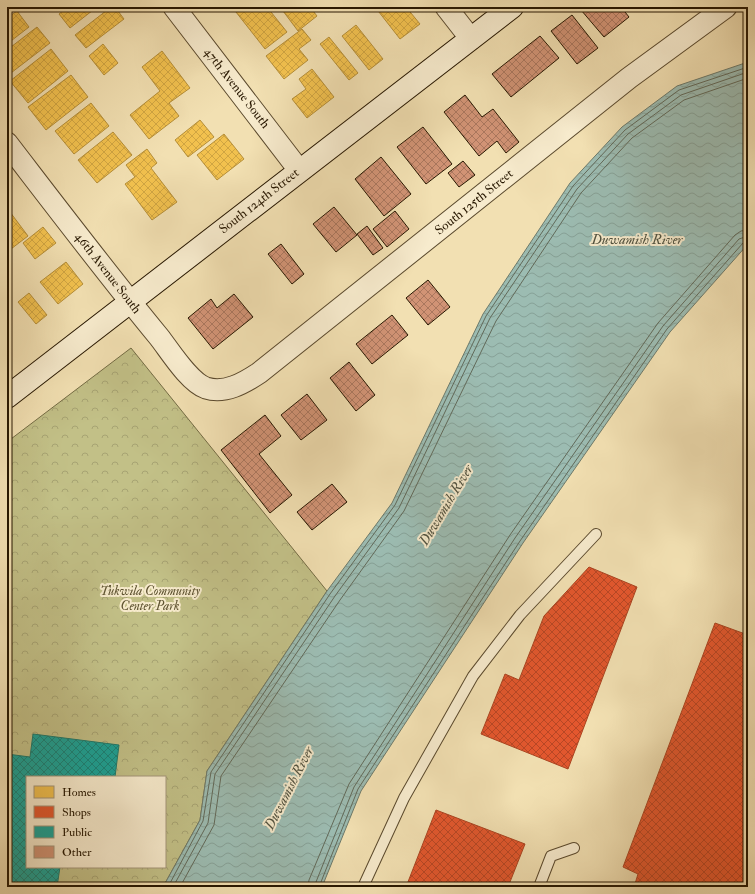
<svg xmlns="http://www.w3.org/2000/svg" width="755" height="894" viewBox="0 0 755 894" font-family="'IM FELL Double Pica',serif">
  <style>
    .forest { fill: url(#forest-crowns); stroke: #746c44; fill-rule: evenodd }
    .water { fill: url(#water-waves); stroke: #6d7a6b }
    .homes { fill: url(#homes-cross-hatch); stroke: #b58e37 }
    .shops { fill: url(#shops-cross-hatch); stroke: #ab4420 }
    .public { fill: url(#public-cross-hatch); stroke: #1c796b }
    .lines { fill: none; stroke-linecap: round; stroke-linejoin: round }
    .shore { stroke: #626a5a; stroke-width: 1 }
    .building { fill: url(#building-cross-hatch); stroke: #271701 }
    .lane-casing { stroke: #5a492d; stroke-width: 12 }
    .street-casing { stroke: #5a492d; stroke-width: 23 }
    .secondary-casing { stroke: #271701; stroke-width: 24 }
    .lane { stroke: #f7ebcd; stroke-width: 10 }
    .street { stroke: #f7ebcd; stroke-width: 21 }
    .secondary { stroke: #f7ebcd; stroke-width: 22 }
    .labels { text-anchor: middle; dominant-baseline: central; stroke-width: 4; stroke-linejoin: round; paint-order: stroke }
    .street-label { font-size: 13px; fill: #271701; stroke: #f7ebcd }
    .park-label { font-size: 13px; font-style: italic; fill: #5d5230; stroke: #f7ebcd }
    .water-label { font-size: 14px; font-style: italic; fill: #50513f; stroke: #f7ebcd }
  </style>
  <defs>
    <pattern id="forest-crowns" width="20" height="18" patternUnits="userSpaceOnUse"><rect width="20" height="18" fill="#c2c087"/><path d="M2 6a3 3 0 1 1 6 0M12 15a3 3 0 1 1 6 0" fill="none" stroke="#a7a473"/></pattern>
    <pattern id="water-waves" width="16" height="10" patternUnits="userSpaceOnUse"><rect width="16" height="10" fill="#9cbcb2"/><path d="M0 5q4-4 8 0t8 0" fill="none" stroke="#86a197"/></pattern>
    <pattern id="homes-cross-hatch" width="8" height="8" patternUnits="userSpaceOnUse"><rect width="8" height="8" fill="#f2c14e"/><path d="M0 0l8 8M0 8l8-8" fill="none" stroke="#d0a542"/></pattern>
    <pattern id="shops-cross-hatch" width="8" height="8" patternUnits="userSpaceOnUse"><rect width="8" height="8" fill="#e4572e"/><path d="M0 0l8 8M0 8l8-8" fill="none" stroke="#b94725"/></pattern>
    <pattern id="public-cross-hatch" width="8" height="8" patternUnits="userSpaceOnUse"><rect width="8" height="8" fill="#17a398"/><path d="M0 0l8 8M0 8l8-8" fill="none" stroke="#15847a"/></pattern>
    <pattern id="building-cross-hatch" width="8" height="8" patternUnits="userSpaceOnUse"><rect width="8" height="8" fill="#d19375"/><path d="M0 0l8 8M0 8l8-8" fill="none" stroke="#aa775e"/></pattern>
  </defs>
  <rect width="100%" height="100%" fill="#f2e0b2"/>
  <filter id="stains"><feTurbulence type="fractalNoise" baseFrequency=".005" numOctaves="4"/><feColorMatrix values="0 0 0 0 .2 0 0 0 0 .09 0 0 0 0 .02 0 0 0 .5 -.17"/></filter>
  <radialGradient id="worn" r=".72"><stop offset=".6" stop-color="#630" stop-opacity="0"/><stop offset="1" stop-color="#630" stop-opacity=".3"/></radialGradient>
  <path class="forest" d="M131,348L327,591L207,771L200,820L163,887H7V442ZM27,777H165V867H27Z"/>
  <path class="water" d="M748,62V244L670,332L523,543L361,791L322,887H163L200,820L207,771L327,591L392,503L483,314L570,183L622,127L677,86Z"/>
  <path class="homes" d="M68,7H97L70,28L59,14Z
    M111,7H115L124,19L86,48L75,35Z
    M232,7H267L287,32L265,49Z
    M280,7H310L317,16L298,31Z
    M375,7H406L420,24L400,39Z
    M17,11L29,27L7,44V18Z
    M356,25L383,59L369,70L342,36Z
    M37,27L50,43L7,76V50Z
    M302,29L311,40L299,49L308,60L284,79L266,56Z
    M329,37L358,73L349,80L320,44Z
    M103,44L118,63L104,75L89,56Z
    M51,49L68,71L28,103L10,81Z
    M162,51L190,88L169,103L179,116L149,139L130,115L160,91L142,67Z
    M312,69L334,97L307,118L292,99L306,89L299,79Z
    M71,75L88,97L46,130L28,107Z
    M91,103L109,126L74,154L55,131Z
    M200,120L214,137L188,157L175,140Z
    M113,132L132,155L97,183L78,160Z
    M224,134L244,159L217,180L197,155Z
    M147,149L157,163L151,168L177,202L152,220L125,184L135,177L126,165Z
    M10,212L28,236L7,252V214Z
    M43,227L56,243L35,259L23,243Z
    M66,262L83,284L58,304L40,282Z
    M29,293L47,315L36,324L18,302Z"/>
  <path class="shops" d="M589,567L637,587L568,769L481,734L505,674L519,680L544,616Z
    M715,623L748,635V886L634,887L638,874L623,867Z
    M436,810L525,844L508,887H406Z"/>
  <path class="public" d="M33,734L119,745L115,777H27V867H60L57,887H7V754L30,757Z"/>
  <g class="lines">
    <path class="shore" d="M168,887L203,821L211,772L330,594L395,505L486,316L573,186L625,130L679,90L748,67
      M173,887L208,823L215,774L335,596L399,508L490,318L577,189L628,134L681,95L748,72
      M180,887L214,825L221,776L340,600L404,511L496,321L581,193L632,138L684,100L748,78
      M308,887L309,880L349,784L510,535L658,323L735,235L741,231L748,230
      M314,887L354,787L515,538L663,326L739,239L748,236
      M319,887L358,789L520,541L667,329L743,243L748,241"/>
  </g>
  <path class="building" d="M585,7H621L629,17L604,37L581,10Z
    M572,15L598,48L577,64L551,31Z
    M540,36L559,58L511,97L492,74Z
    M465,95L482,117L493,109L519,142L506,153L497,141L479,156L444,112Z
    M423,127L452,164L426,184L397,147Z
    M381,157L411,194L384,216L355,179Z
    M463,161L475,175L459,187L448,173Z
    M334,207L357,235L336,252L313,224Z
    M395,211L409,229L387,247L373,229Z
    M367,226L383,248L373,255L357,234Z
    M281,244L304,274L292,284L268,254Z
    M428,280L450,307L428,325L406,298Z
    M234,294L253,317L213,349L188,318L211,299L217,308Z
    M392,315L408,335L372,364L356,344Z
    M349,362L375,395L356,411L330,378Z
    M307,394L327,420L301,440L281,415Z
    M265,415L281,436L259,454L292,495L270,513L221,450Z
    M332,484L347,502L312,530L297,512Z"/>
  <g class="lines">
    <g class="lane-casing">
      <path id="lane" d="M363,887L404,798L473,676L520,615L596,534
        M539,887L551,856L574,848"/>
    </g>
    <g class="street-casing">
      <path id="street" d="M174,7L299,170
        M446,7L471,39
        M7,143C57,208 107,274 159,337C170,351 189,382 206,388C225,394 244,383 259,373L629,78L726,7"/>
    </g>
    <g class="secondary-casing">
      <path id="secondary" d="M7,397L512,7"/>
    </g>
    <use href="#lane" class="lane"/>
    <use href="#street" class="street"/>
    <use href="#secondary" class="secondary"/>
  </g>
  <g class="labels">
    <g class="street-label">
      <text transform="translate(237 88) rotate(52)">47th Avenue South</text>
      <text transform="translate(259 201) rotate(-38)">South 124th Street</text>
      <text transform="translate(474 202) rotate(-39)">South 125th Street</text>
      <text transform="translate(108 273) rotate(52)">46th Avenue South</text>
    </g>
    <g class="park-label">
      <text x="150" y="591">Tukwila Community<tspan x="150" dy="15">Center Park</tspan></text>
    </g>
    <g class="water-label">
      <text x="637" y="239">Duwamish River</text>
      <text transform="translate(446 505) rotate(-59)">Duwamish River</text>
      <text transform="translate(289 788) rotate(-63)">Duwamish River</text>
    </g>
  </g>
  <rect width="755" height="894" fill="none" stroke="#f2e0b2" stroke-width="24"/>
  <rect x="8" y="8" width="739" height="878" fill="none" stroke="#271701" stroke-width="2"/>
  <rect x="12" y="12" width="731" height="870" fill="none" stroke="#271701"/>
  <rect x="26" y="776" width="140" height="92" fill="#f7ebcd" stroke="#a4967b"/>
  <rect x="34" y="786" width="20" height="12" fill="#f2c14e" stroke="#a4967b"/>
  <text x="62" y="796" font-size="12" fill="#271701">Homes</text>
  <rect x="34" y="806" width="20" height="12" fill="#e4572e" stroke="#a4967b"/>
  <text x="62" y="816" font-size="12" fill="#271701">Shops</text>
  <rect x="34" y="826" width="20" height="12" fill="#17a398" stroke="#a4967b"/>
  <text x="62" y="836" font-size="12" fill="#271701">Public</text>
  <rect x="34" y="846" width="20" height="12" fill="#d19375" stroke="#a4967b"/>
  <text x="62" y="856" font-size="12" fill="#271701">Other</text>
  <rect width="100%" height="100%" filter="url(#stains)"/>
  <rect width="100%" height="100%" fill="url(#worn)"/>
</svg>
